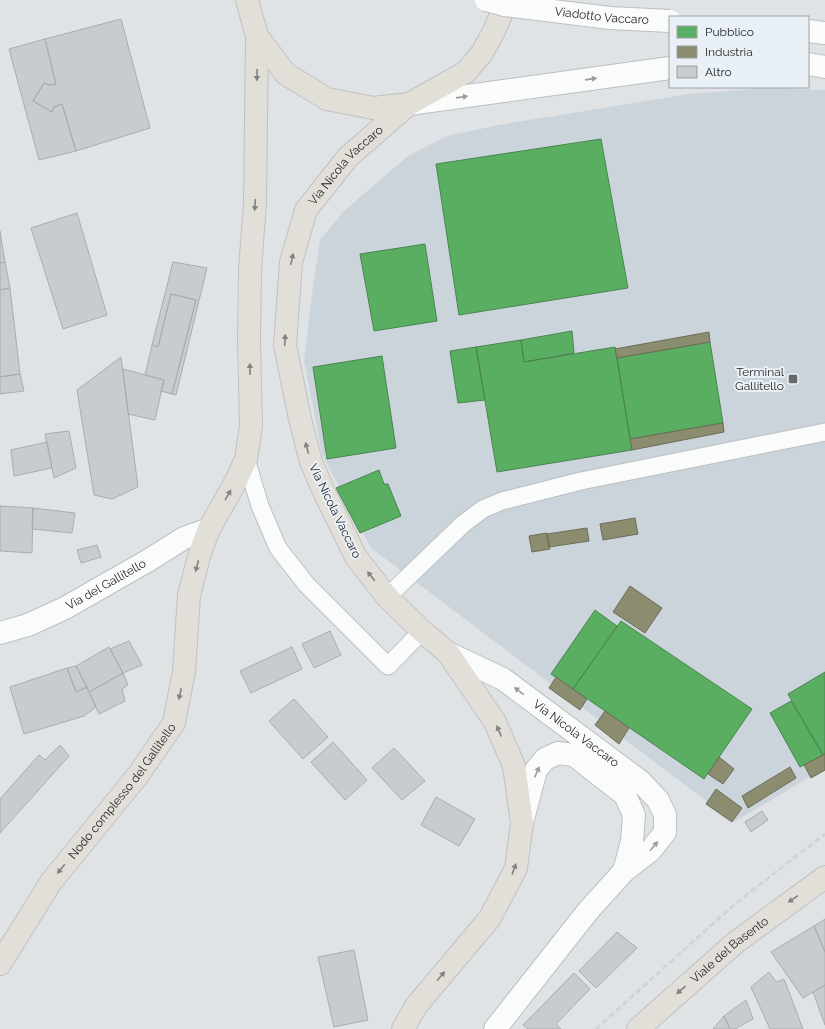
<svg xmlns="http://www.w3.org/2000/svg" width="825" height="1029" viewBox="0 0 825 1029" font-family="Raleway,sans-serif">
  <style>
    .built { fill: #cbd4db }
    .public { fill: #5aae61; stroke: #4a8550 }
    .industry { fill: #8c8c6e; stroke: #6d6d59 }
    .building { fill: #c9ccce; stroke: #aaacae }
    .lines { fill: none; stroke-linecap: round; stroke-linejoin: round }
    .lane-casing { stroke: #bdbfc1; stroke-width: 19 }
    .street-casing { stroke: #bdbfc1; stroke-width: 24 }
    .secondary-casing { stroke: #bdbfc1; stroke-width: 24 }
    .primary-casing { stroke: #c0c1c3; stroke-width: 24 }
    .lane { stroke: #fafbfb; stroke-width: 17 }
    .street { stroke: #fafbfb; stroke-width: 22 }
    .secondary { stroke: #fafbfb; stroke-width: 22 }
    .primary { stroke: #e2ded8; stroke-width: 22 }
    .rail { stroke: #d2d3d3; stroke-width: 3; stroke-dasharray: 6 3; stroke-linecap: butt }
    .secondary-bridge-casing { stroke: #bdbfc1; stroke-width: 24; stroke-linecap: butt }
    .secondary-bridge { stroke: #fafbfb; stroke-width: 22 }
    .oneway { fill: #838280 }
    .oneway2 { fill: #9a9b9c }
    .poi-dot { fill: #66686a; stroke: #eaf1f6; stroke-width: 1.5 }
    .labels { text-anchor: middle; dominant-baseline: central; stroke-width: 4; stroke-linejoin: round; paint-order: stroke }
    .street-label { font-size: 12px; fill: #242628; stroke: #eaf1f6 }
    .poi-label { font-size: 12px; fill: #242628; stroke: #eaf1f6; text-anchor: end }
  </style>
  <rect width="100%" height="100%" fill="#e0e3e6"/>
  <path class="built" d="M764,88L825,90V768L734,822L371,548L322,454L304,360L314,279L320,240L344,211L408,156L447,136L499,125L689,94Z"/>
  <path class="public" d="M601,139L628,288L459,315L436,164Z
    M425,244L437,321L374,331L360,254Z
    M572,331L574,353L524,362L521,340Z
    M521,340L524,362L615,347L632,450L497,472L476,347Z
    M710,342L723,423L630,439L617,358Z
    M476,347L485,400L458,403L450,351Z
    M382,356L396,448L327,459L313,367Z
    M379,470L384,484H388L401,516L360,533L336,488Z
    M595,610L617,626L573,689L551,674Z
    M621,621L752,709L704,779L573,689Z
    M825,672V754L823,755L788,694Z
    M791,701L823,755L800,767L770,713Z"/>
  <path class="industry" d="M709,332L710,342L617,358L615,349Z
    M723,423L724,432L632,450L630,439Z
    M635,518L638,534L603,540L600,524Z
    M587,528L589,541L549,547L547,534Z
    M547,533L550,549L532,552L529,536Z
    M630,586L662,608L645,633L613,612Z
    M556,677L587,699L580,710L549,688Z
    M605,711L629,728L619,744L595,725Z
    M825,754V770L811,778L804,765Z
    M719,757L734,769L723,784L708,774Z
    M790,767L796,778L748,808L742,796Z
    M716,789L742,808L732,822L706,804Z"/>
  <path class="building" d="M121,19L150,128L76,151L62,104L54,107L52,112L33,101L44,83L50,85L56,84L45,39Z
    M45,39L56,84L50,85L44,83L33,101L52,112L54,107L62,104L76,151L39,160L9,49Z
    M77,213L107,315L63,329L31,228Z
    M0,231L5,262L0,263Z
    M5,262L10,288L0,290V263Z
    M173,262L207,268L176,395L172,394L196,300L171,294L158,347L152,345Z
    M10,288L20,374L0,377V290Z
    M171,294L196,300L172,394L161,391L164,380L145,375L152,345L158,347Z
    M121,357L138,487L112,499L94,495L77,390Z
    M123,369L164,380L155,420L128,414Z
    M20,374L24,391L0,394V377Z
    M69,431L76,468L54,478L45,434Z
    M47,442L52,468L14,476L11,450Z
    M0,506L33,508L32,553L0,551Z
    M33,508L75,513L72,533L32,529Z
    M97,545L101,557L81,563L77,550Z
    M330,631L341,655L314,668L302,644Z
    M129,641L142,665L123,673L110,649Z
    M109,647L123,673L89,692L76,666Z
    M292,647L302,669L251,693L240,671Z
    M76,666L87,687L76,692L67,668Z
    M67,668L76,692L87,687L96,707L84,716L24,734L10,687Z
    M123,673L128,685L122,689L125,701L99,714L89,692Z
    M294,699L328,737L303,759L269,721Z
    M333,742L367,780L345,800L311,762Z
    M60,745L69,756L0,833V799L39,755L45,760Z
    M394,748L425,781L402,800L372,768Z
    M436,797L475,819L459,846L421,825Z
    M762,811L768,820L751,832L745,822Z
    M825,919V952L814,926Z
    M814,926L825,952V985L803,998L771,952Z
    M617,932L637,948L596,988L579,971Z
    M354,950L368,1020L334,1027L318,957Z
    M769,972L776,982L784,979L803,1029H770L751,987Z
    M574,973L590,989L556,1024L561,1029H528L523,1025Z
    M825,985V1025L813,992Z
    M746,1000L753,1019L735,1029H730L724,1016Z
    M724,1016L730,1029H713Z"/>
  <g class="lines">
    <g class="lane-casing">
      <path id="lane" d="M246,459L260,506L278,548L306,584L388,666L422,631
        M387,597L463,524L483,509L502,501L581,481L825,432"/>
    </g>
    <g class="street-casing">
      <g id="street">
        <path id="s1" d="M448,653L503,679L640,781L658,800L665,815V832L651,850L624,871"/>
        <path d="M495,1029L588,911L624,871L632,841L634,815L625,795L574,755L558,753L545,759L536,770L522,823"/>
      </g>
    </g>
    <g class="secondary-casing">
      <g id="secondary">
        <path d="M808,31L825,33"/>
        <path d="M808,64L825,67"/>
        <path d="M409,104L670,68"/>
        <path id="s2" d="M0,633L28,625L65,608L149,560L184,538L209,529"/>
      </g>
    </g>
    <g class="primary-casing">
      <g id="primary">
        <path d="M247,0L257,36L286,74L327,99L373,108L409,104L466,72L482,53L494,31L503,10L504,0"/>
        <path id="s3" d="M0,964L51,882L138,775L174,723L184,671L189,595L200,553L209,529L235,483L246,459L251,426L249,340L250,270L255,203L257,36"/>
        <path id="s4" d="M403,1029L416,1006L490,918L516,868L522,823L514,766L495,722L448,653L422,631L387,597L356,557L325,494L311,462L300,419L285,345L291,262L306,210L348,157L409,104"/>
        <path id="s5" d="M638,1029L735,943L825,877"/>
      </g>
    </g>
    <use href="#lane" class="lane"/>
    <use href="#street" class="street"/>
    <use href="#secondary" class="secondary"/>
    <use href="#primary" class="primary"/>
    <path class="rail" d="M724,393L825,375
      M596,1029L736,903L825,834"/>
    <g class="secondary-bridge-casing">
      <g id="secondary-bridge">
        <path id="s6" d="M486,0L504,5L610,18L670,21"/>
      </g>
    </g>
    <use href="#secondary-bridge" class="secondary-bridge"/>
  </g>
  <defs><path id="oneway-solid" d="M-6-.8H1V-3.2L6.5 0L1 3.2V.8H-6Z"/></defs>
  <g class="oneway">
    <use href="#oneway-solid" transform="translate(257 75) rotate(91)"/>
    <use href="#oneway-solid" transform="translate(255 205) rotate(93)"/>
    <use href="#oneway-solid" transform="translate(292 259) rotate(-78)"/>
    <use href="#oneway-solid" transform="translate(285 340) rotate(-87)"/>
    <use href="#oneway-solid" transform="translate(250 369) rotate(-91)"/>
    <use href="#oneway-solid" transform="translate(307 448) rotate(-105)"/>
    <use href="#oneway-solid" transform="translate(228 495) rotate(-60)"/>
    <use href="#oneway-solid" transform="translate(197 566) rotate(105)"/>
    <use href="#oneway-solid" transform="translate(371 576) rotate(-128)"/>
    <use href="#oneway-solid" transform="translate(180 694) rotate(102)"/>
    <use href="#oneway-solid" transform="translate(499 731) rotate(-113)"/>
    <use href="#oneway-solid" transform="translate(61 869) rotate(129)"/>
    <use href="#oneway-solid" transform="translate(514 869) rotate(-70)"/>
    <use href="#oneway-solid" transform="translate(793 899) rotate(145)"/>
    <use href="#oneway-solid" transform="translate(441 976) rotate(-50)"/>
    <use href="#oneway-solid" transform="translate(681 990) rotate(139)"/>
  </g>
  <g class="oneway2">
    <use href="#oneway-solid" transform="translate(591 79) rotate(-8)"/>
    <use href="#oneway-solid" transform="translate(462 97) rotate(-8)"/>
    <use href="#oneway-solid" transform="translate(519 691) rotate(-143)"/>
    <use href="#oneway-solid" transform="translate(537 772) rotate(-66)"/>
    <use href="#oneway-solid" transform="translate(654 846) rotate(-49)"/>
  </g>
  <rect class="poi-dot" x="788" y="374" width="10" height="10" rx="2"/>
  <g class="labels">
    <g class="street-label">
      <text stroke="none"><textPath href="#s6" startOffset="117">Viadotto Vaccaro</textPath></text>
      <text stroke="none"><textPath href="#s4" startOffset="988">Via Nicola Vaccaro</textPath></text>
      <text transform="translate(335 511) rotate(64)">Via Nicola Vaccaro</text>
      <text stroke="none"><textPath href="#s2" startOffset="117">Via del Gallitello</textPath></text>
      <text stroke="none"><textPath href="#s1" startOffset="152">Via Nicola Vaccaro</textPath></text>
      <text stroke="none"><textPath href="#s3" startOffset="212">Nodo complesso del Gallitello</textPath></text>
      <text stroke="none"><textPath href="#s5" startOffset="121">Viale del Basento</textPath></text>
    </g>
    <g class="poi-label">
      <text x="784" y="372">Terminal<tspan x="784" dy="14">Gallitello</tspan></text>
    </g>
  </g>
  <rect x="669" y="16" width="140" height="72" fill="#eaf1f6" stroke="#9ba0a4"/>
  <rect x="677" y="26" width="20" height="12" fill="#5aae61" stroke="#9ba0a4"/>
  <text x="705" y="36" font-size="12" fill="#242628">Pubblico</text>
  <rect x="677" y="46" width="20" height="12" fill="#8c8c6e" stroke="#9ba0a4"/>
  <text x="705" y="56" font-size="12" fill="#242628">Industria</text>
  <rect x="677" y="66" width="20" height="12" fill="#c9ccce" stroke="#9ba0a4"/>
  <text x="705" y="76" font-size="12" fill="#242628">Altro</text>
</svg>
